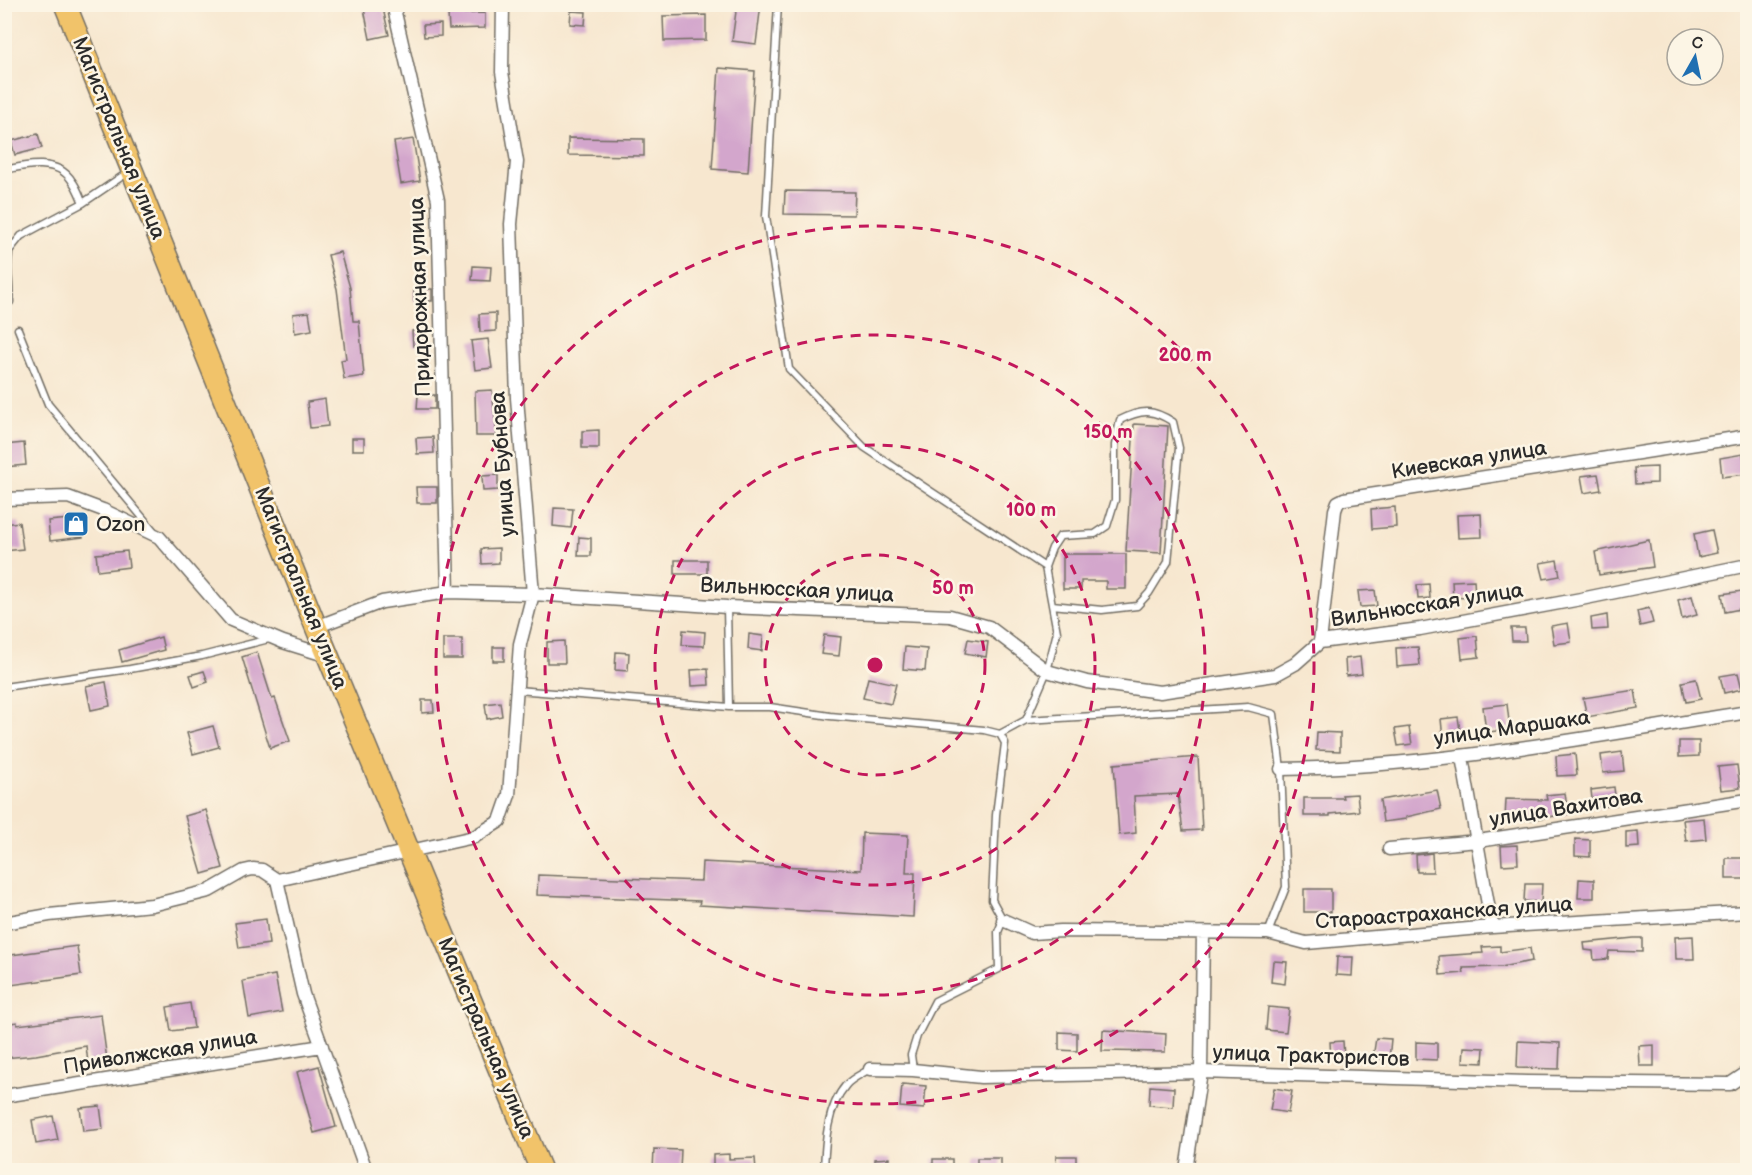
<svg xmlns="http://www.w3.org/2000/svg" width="1752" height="1175" viewBox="0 0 1752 1175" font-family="'Balsamiq Sans',sans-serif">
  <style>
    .building { fill: #d3a6cc }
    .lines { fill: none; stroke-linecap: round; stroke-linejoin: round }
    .service-casing { stroke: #726d64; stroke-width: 9 }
    .minor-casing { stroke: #726d64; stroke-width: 15 }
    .trunk-casing { stroke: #726d64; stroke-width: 24 }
    .service { stroke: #fff; stroke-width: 6 }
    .minor { stroke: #fff; stroke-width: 12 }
    .trunk { stroke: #f1c36a; stroke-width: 21 }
    .ring { fill: none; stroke: #c2185b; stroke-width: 3; stroke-dasharray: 10 8 }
    .labels { text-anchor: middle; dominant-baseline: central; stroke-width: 5; stroke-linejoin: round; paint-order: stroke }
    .street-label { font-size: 21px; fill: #2b2b2b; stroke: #fcf5e5 }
    .poi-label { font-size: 21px; fill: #2b2b2b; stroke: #fcf5e5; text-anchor: start }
    .centre { fill: #c2185b; stroke: #fcf5e5; stroke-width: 3 }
    .ring-label { font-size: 18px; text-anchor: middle; font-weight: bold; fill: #c2185b; stroke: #fcf5e5; stroke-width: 5; stroke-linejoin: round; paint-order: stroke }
  </style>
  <rect width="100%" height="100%" fill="#fcf5e5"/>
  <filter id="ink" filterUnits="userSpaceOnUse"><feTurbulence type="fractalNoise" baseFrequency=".0167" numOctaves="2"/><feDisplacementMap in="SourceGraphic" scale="12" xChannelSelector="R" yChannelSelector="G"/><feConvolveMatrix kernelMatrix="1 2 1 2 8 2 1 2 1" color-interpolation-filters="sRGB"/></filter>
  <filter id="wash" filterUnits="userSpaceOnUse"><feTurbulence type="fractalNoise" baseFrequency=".008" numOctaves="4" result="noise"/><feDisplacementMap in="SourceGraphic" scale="24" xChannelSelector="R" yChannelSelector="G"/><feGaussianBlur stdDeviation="1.35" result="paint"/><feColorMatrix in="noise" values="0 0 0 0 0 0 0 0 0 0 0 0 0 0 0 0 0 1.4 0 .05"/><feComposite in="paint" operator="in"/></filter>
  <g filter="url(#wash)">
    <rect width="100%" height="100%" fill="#f7e7cf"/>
    <g id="blocks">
      <path class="building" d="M363,4H382L389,35L370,39Z
        M737,4H761L756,44L732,41Z
        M571,11L586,12L585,25L570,24Z
        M485,13V28L449,29L448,14Z
        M706,15V40L664,41L663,16Z
        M441,24V36L424,37L423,25Z
        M719,68L755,71L748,172L712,169Z
        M38,134L42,148L15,155L11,141Z
        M568,138L644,139V156L568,155Z
        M413,139L420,181L401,184L394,142Z
        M785,191L855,192L854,215L784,214Z
        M340,252L350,288L353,321H359L364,376L344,379L341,360L346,359L337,289L328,255Z
        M473,266L491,267L490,281L472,280Z
        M414,289H432V301H414Z
        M309,312L312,330L295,333L293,314Z
        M496,313V331L480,332L479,314Z
        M427,330L429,344L413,346L412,331Z
        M488,339L492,368L475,370L471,341Z
        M492,390L497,436H476L475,391Z
        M418,395H435V409H417Z
        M325,399L328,426L310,428L307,402Z
        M1134,424L1168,426L1161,553L1126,551Z
        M599,430V448H582V431Z
        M433,437L434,453L417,454L416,438Z
        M352,438H364V450H352Z
        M24,443L26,465L4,467V445Z
        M1743,454L1746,474L1722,477L1720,458Z
        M1657,467V483L1635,484L1634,468Z
        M1598,474L1601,490L1584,493L1581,476Z
        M498,475V490L483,491L482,476Z
        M416,487H437V503H417Z
        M1395,507L1396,527L1372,529L1371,509Z
        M554,508L573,509L571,528L553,526Z
        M1481,514L1482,537L1458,538L1457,515Z
        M81,518L83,537L50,541L48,521Z
        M19,522L23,549L4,551V524Z
        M1712,530L1717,553L1698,557L1694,534Z
        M579,537L591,538V556H578Z
        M1649,540L1653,567L1599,575L1595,552Z
        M499,548V563L482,564L481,549Z
        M127,551L129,567L98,571L96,554Z
        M1063,554H1126V589H1106V581H1081V589H1063Z
        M675,560H707V574H675Z
        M1557,560L1560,576L1544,579L1540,563Z
        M1474,580L1475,597L1453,598L1452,581Z
        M1429,584L1430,598L1418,599L1417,585Z
        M1375,590L1377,606L1360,607L1358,591Z
        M1742,591L1745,608L1725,612L1722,594Z
        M1692,596L1697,615L1682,619L1678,600Z
        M1649,608L1653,623L1640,626L1637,611Z
        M1607,615L1608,629L1592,630L1591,618Z
        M1568,623L1571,642L1554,644L1551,626Z
        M1511,628H1525L1526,641H1512Z
        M683,630L705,632L704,646L682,645Z
        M749,634L763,636L762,651L748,649Z
        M824,635L841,637L839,656L821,654Z
        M1477,636L1479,657L1462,659L1460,638Z
        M161,637L164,650L122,662L119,650Z
        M443,639H462V659H443Z
        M968,639L988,642L986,657L965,653Z
        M564,641L565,663H547V642Z
        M493,647H504V661H493Z
        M905,647L927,649L925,671L903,669Z
        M1418,647L1420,665L1397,667L1396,648Z
        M257,652L272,699L275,698L290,741L270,748L242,657Z
        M616,652L629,653L628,671L615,670Z
        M1360,657L1362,674L1346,676L1345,659Z
        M708,669L709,685L692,686L691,670Z
        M204,671L208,682L194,687L190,675Z
        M1738,673L1742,689L1724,693L1720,676Z
        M868,678L896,684L891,704L863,698Z
        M1696,679L1701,699L1686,702L1682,682Z
        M106,682L110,706L91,710L86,686Z
        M1635,690L1638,708L1587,717L1583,698Z
        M422,700H433L434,712L422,713Z
        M500,702L502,716L487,719L485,704Z
        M1507,704L1510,730L1486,732L1483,707Z
        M1458,717L1461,737L1443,739L1441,719Z
        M213,726L219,747L193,754L187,733Z
        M1409,727L1412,744L1398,746L1395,729Z
        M1317,732L1340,733V751L1316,750Z
        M1679,741H1699V756L1679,757Z
        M1622,752L1624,771L1603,773L1601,755Z
        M1575,754L1577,775L1557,776L1556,756Z
        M1198,757L1202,830L1183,831L1178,794L1134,796L1136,833L1119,835L1114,764Z
        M1737,765L1740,788L1721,790L1718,767Z
        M1614,787L1616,805L1593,808L1591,790Z
        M1437,790L1441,809L1406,817V819L1383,822L1380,800Z
        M1565,793L1568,814L1529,820H1505L1506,799L1547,800L1546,795Z
        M1357,794L1359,811L1330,814V816H1304V798H1343L1342,795Z
        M206,810L223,868L202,874L185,816Z
        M1704,818L1706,839L1686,841L1683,820Z
        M1638,831L1639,847L1626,848V832Z
        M862,833L908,835L906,873H915L913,917L699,905L700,901L537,895L538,875L701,881L702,862L861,870Z
        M1575,839L1590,840V857L1575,856Z
        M1517,845L1518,864L1502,865L1501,846Z
        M1432,853L1433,872H1417L1416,855Z
        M1726,858H1748V879H1726Z
        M1579,879L1594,880V898H1578Z
        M1525,884H1542L1541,902L1524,901Z
        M1304,889H1331V912H1304Z
        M266,919L269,944L239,948L235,923Z
        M1693,936L1694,959H1676L1675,937Z
        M1634,938H1642V952L1609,951L1608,959L1594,960L1593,951L1585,950L1584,943Z
        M77,946L81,975L4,986V956Z
        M1500,946V952L1530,948L1532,961L1501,967L1463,968L1464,973L1440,975L1439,956L1483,953L1482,947Z
        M1337,957H1353L1352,976L1336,975Z
        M1273,961L1287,962L1285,984L1271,982Z
        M275,975L282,1012L249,1018L243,981Z
        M190,1003L194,1028L171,1031L167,1007Z
        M1268,1007L1289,1009L1286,1032L1266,1030Z
        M101,1015L107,1060L88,1063L86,1046L36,1055L4,1058V1024L17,1022V1025Z
        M1103,1030L1166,1034L1165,1052L1102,1051Z
        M1059,1032L1077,1033V1051L1059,1050Z
        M1376,1038L1391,1039L1389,1060L1373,1058Z
        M1343,1041L1344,1058L1331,1059L1330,1042Z
        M1518,1041L1560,1043L1559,1069L1517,1068Z
        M1416,1042L1437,1043V1060L1416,1059Z
        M1654,1045V1066H1640L1639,1046Z
        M1464,1047L1484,1048L1483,1063L1463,1062Z
        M319,1066L336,1127L314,1133L297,1072Z
        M902,1084L926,1086L924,1109L900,1107Z
        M1150,1086L1174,1088L1173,1107L1149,1105Z
        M1274,1088L1292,1091L1288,1113L1270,1110Z
        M100,1106L103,1129L83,1131L80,1108Z
        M53,1116L58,1140L36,1144L32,1120Z
        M654,1149L681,1150L680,1170H653Z
        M729,1154V1159L755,1158L756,1170H713V1155Z
        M1056,1156H1076V1170H1057Z
        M890,1158L891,1170H875V1159Z
        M977,1158H1001V1170H977Z
        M933,1159H952V1170H933Z"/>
    </g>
  </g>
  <g filter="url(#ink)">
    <use href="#blocks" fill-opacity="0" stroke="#726d64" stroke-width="1.5"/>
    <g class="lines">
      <g class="service-casing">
        <path id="service" d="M778,4L766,216L789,369L864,447L1045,567L1057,632L1047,671L1026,720L1000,734L1005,743L996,815L992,900L1003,920L998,932L999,969L935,1001L917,1036L911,1055L913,1070
          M72,10L85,4
          M4,170C26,165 58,158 72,181C77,187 80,196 83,203
          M10,302L8,267L9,251L21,236L83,203L130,171
          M18,329L48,404L153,530
          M1045,567L1052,548L1060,536L1095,534L1107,526L1115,500V445L1120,420C1142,409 1153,409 1173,422L1179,448L1168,562L1149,593L1137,606L1102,610L1052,605
          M727,607L729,707
          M4,687L130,669L202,656L269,639
          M517,690L729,707H770L830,716L984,730L1000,734
          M1026,720L1248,707L1274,714L1281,769L1286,887L1268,933
          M824,1170C825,1143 827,1107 846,1085C852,1078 862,1074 870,1069"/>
      </g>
      <g class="minor-casing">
        <path id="minor" d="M393,4L438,200L448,592
          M4,499L68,497L103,510L159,537L231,620L283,642L328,656
          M316,627L382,602L448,592L533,594L727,607L950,616L989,627L1047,671L1087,682L1160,692L1275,675L1295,664L1320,642L1420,629L1581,599L1748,565
          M1320,642L1335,510L1338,502L1344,499L1748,436
          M1462,757L1492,927
          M1281,769C1438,767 1593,736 1748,712
          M1389,849L1478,841L1748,800
          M277,880L303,994L366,1170
          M1003,920L1032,933L1061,931L1268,933L1306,943L1492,927L1748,912
          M4,923L49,915L152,905L209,891L244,871L253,869L262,870L277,880L474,837L500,821L509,795L520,644L533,594L517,398L511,224L517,162L502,72L503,4
          M870,1069L913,1070L981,1077L1201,1072L1527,1082L1730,1084L1748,1072
          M4,1096L322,1046
          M1186,1170L1201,1072L1203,933"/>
      </g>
      <g class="trunk-casing">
        <path id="trunk" d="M65,4L316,627L541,1170"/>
      </g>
      <use href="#service" class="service"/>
      <use href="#minor" class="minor"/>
      <use href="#trunk" class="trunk"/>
    </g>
  </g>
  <g class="ring">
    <circle cx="875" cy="665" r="110"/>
    <circle cx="875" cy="665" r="220"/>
    <circle cx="875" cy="665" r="330"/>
    <circle cx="875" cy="665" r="439"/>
  </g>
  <defs>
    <g id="shop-square" transform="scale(1.35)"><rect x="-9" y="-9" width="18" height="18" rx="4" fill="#1f6fb2" stroke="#fcf5e5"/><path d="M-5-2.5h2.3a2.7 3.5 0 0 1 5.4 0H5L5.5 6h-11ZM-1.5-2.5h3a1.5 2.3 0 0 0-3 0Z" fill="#fff"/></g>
  </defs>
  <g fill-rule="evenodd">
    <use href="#shop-square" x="76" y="524"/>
  </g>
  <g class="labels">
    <g class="street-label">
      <text transform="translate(119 138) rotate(68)">Магистральная улица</text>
      <text transform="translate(420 297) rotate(-92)">Придорожная улица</text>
      <text transform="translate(1469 460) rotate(-9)">Киевская улица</text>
      <text transform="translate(503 464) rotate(-94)">улица Бубнова</text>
      <text transform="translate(301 588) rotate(68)">Магистральная улица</text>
      <text transform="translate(797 590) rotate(3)">Вильнюсская улица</text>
      <text transform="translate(1427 605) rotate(-9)">Вильнюсская улица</text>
      <text transform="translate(1512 728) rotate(-8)">улица Маршака</text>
      <text transform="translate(1566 808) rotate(-9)">улица Вахитова</text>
      <text transform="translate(1444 913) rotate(-4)">Староастраханская улица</text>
      <text transform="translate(486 1038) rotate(67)">Магистральная улица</text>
      <text transform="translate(160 1052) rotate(-9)">Приволжская улица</text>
      <text transform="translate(1311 1056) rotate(2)">улица Трактористов</text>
    </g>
    <g class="poi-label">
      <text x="96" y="524">Ozon</text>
    </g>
  </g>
  <circle cx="875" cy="665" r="9" class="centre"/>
  <g class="ring-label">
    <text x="1185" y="361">200 m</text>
    <text x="1108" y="438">150 m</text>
    <text x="1031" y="516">100 m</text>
    <text x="953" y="594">50 m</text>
  </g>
  <rect width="1752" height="1175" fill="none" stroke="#fcf5e5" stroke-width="24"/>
  <g transform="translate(1695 57) rotate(9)"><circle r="28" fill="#fcf5e5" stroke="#a8a49b" stroke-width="1.5"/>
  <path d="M0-4.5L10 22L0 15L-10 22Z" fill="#1f6fb2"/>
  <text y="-9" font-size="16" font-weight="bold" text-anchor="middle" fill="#2b2b2b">С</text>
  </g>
</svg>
